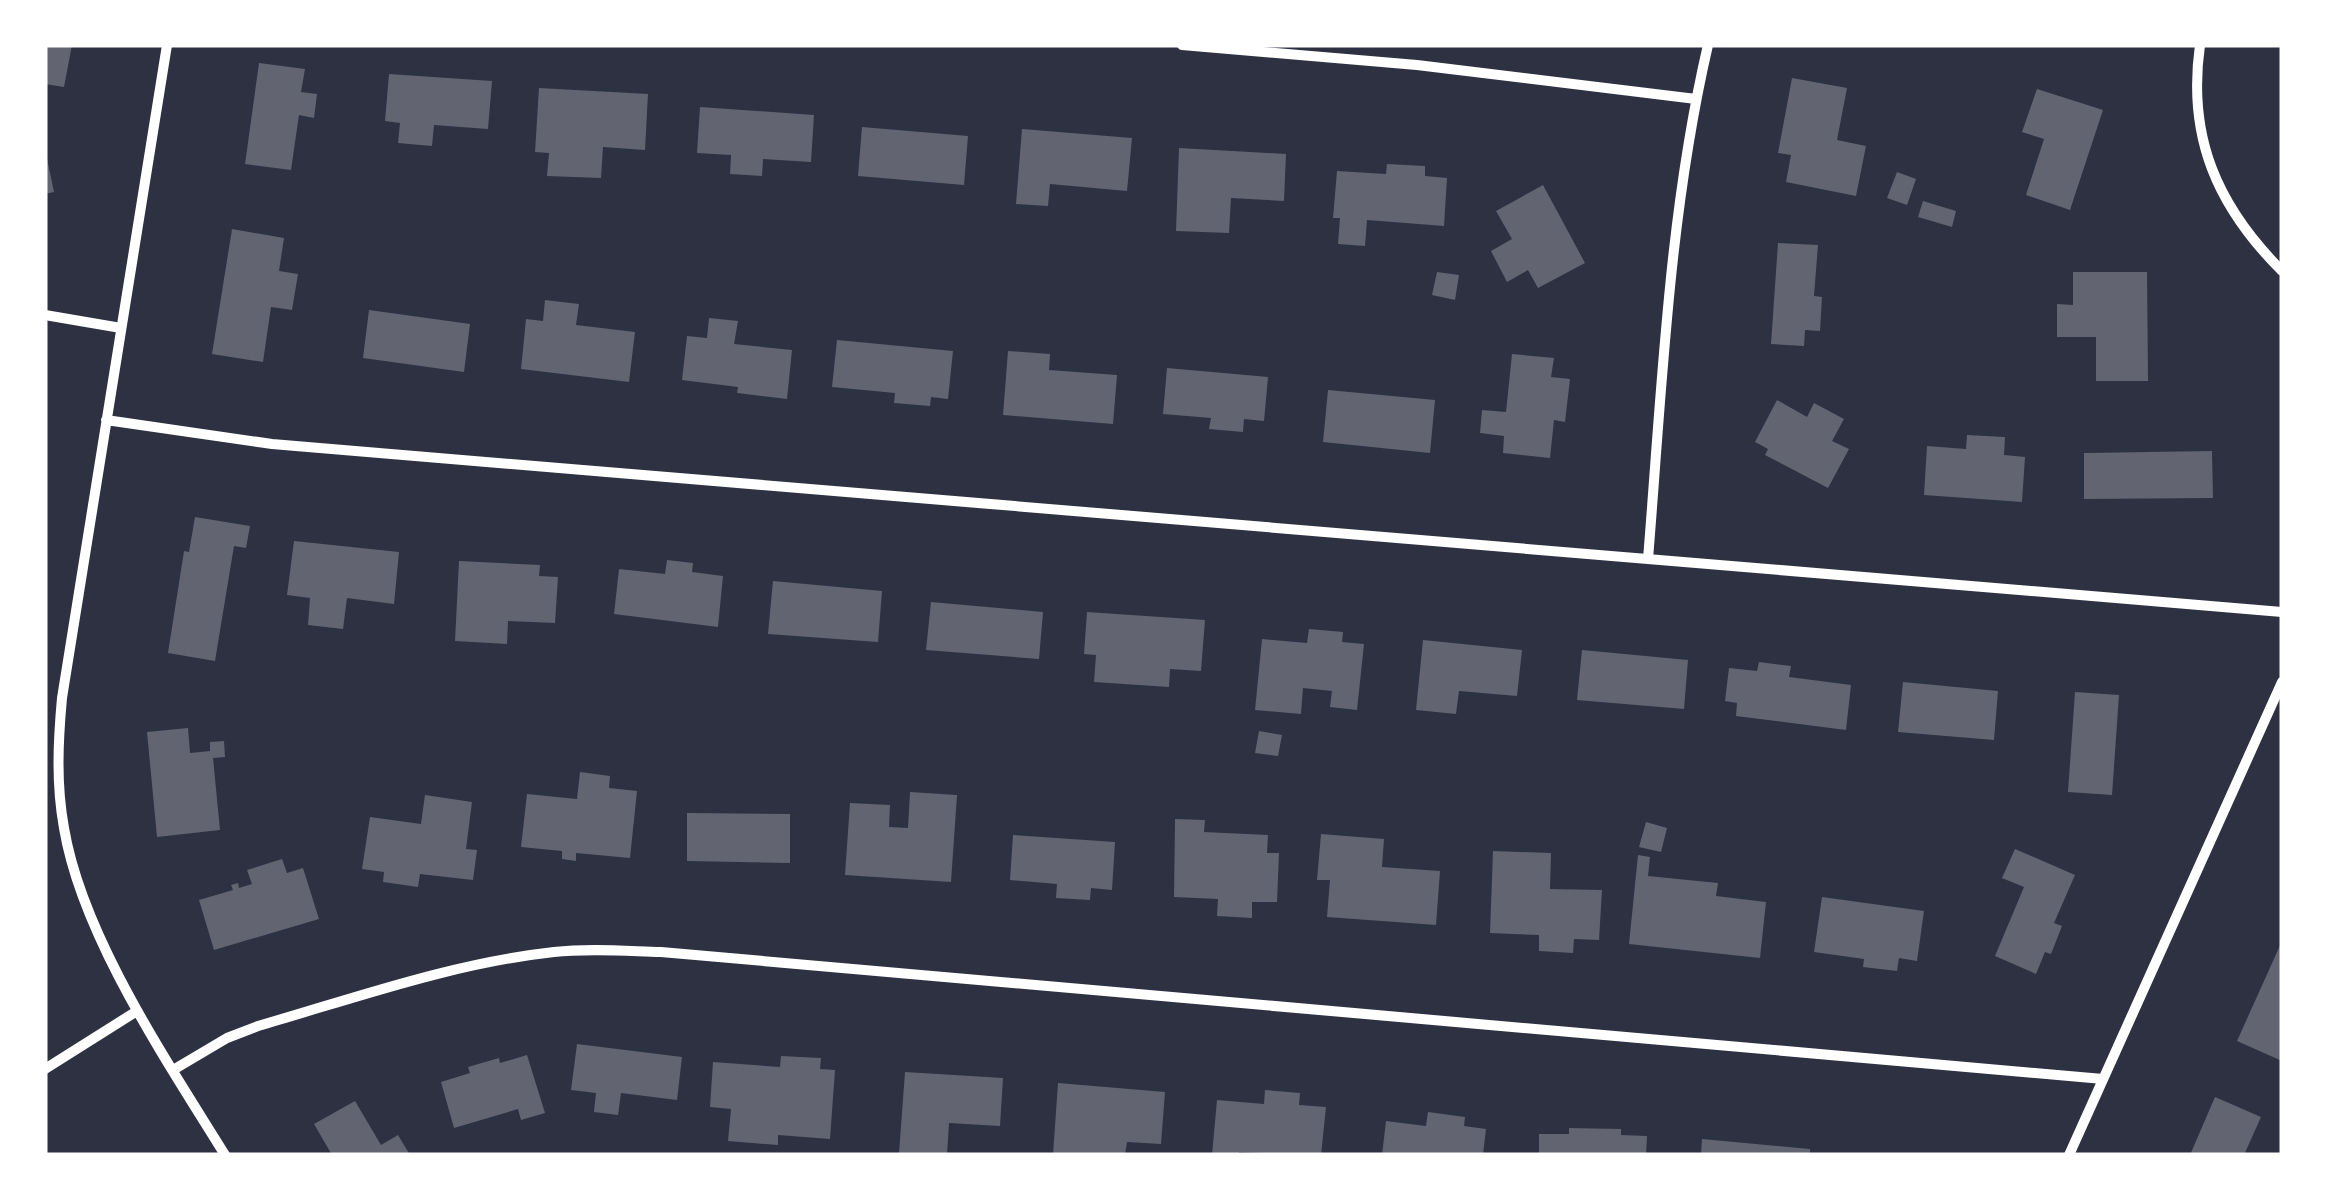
<svg xmlns="http://www.w3.org/2000/svg" width="2327" height="1200" viewBox="0 0 2327 1200" font-family="Lora,serif">
  <style>
    .building { fill: #626471 }
    .lines { fill: none; stroke-linecap: round; stroke-linejoin: round }
    .minor { stroke: #fff; stroke-width: 10 }
  </style>
  <rect width="100%" height="100%" fill="#2d3142"/>
  <path class="building" d="M45,45H72L64,87L45,84Z
    M259,63L305,69L301,92L317,94L314,118L299,115L291,170L245,164Z
    M389,74L492,81L488,129L434,125L432,146L398,143L400,123L385,121Z
    M1792,78L1847,88L1837,140L1866,146L1856,196L1786,182L1791,155L1778,153Z
    M539,88L648,94L645,150L603,147L601,178L547,176L549,153L535,152Z
    M2037,89L2103,110L2070,210L2026,195L2044,139L2022,132Z
    M700,107L814,115L811,162L763,159L762,176L730,174L731,155L697,153Z
    M862,127L968,136L964,185L858,176Z
    M1022,129L1132,138L1127,191L1050,184L1048,206L1016,204Z
    M1179,148L1286,154L1284,201L1231,198L1229,233L1176,231Z
    M45,149L54,192L45,194Z
    M1387,164L1425,166V176L1447,178L1444,226L1367,220L1365,246L1338,244L1340,218H1333L1337,171L1386,174Z
    M1897,172L1916,179L1907,205L1887,198Z
    M1543,185L1585,263L1538,288L1528,270L1507,282L1491,251L1512,239L1496,211Z
    M1923,201L1956,211L1952,227L1918,217Z
    M232,229L284,238L279,271L298,274L292,310L271,307L263,362L212,354Z
    M1778,243L1818,245L1814,296L1822,297L1820,331L1805,330L1804,346L1771,344Z
    M1437,272L1459,275L1455,300L1432,295Z
    M2073,272H2147L2148,381H2096V337H2057V304L2073,305Z
    M545,300L579,304L576,325L635,332L629,382L521,369L526,319L543,321Z
    M369,310L470,324L464,372L363,358Z
    M709,318L738,321L734,344L792,350L787,399L737,393L738,387L682,380L687,336L707,338Z
    M837,340L953,351L948,399L931,397L930,406L894,403L895,393L832,387Z
    M1008,351L1050,354L1049,370L1117,375L1113,424L1003,415Z
    M1512,354L1554,358L1551,377L1570,379L1565,422L1554,420L1550,458L1503,453L1504,436L1480,433L1482,410L1506,412Z
    M1167,368L1268,377L1264,421L1244,419L1243,432L1209,429L1211,418L1163,414Z
    M1328,390L1435,400L1430,453L1323,442Z
    M1777,400L1807,417L1814,403L1844,419L1832,441L1849,449L1828,488L1765,455L1768,449L1755,442Z
    M1967,435L2005,437L2004,455L2025,457L2022,502L1924,495L1927,446L1966,449Z
    M2212,451L2213,498L2084,499V453Z
    M195,517L250,526L246,548L234,546L215,661L168,653L184,551L189,552Z
    M294,541L399,552L394,604L347,598L343,629L308,625L310,598L287,595Z
    M667,560L693,563L692,572L723,576L718,627L614,614L619,569L665,574Z
    M459,561L540,565L539,576L558,577L555,623L508,621L507,644L455,641Z
    M773,581L882,591L878,642L768,634Z
    M931,602L1043,612L1039,659L926,650Z
    M1087,612L1205,620L1201,671L1170,669L1169,687L1094,682L1096,655L1084,654Z
    M1309,629L1343,632L1342,642L1364,644L1357,710L1330,707L1332,691L1303,688L1301,714L1255,710L1262,639L1307,643Z
    M1423,640L1522,650L1517,696L1459,691L1456,714L1416,710Z
    M1582,650L1688,660L1684,709L1577,700Z
    M1759,662L1791,666L1789,677L1851,685L1846,730L1736,716L1737,703L1725,701L1729,668L1757,671Z
    M1903,682L1998,691L1994,740L1898,732Z
    M2075,692L2119,695L2112,795L2068,792Z
    M188,728L190,753L210,751V742L224,741L225,757L213,758L220,830L157,837L147,732Z
    M1259,731L1282,735L1278,756L1255,753Z
    M580,772L610,776L609,788L637,791L630,858L576,853V861L562,859V851L521,847L527,794L577,799Z
    M910,792L957,795L951,882L845,875L850,803L890,805L889,827L908,828Z
    M425,795L472,802L466,849L477,850L473,880L420,874L418,887L383,882L384,872L362,869L370,817L421,824Z
    M687,813L790,814V863L687,861Z
    M1175,819L1205,820L1204,832L1268,835L1267,853H1279L1277,902H1252V918L1217,916L1218,899L1174,897Z
    M1646,822L1667,828L1661,852L1639,847Z
    M1321,834L1384,839L1382,867L1440,871L1436,925L1327,917L1330,880H1317Z
    M1013,835L1115,842L1112,890L1091,888L1090,900L1056,898L1057,884L1010,880Z
    M2015,849L2075,875L2054,923L2062,926L2051,954L2045,952L2036,974L1995,956L2024,887L2002,878Z
    M1493,851L1551,853L1550,889L1602,890L1599,940L1574,939L1573,953L1539,951V935L1490,933Z
    M1638,855L1650,857L1648,876L1718,883L1716,896L1766,902L1760,958L1629,944Z
    M282,859L287,873L303,868L319,919L214,950L199,900L233,890L231,885L238,883L239,888L252,884L247,870Z
    M1822,897L1924,911L1917,961L1899,958L1897,971L1863,967L1864,959L1814,952Z
    M2282,941V1061L2237,1041Z
    M577,1044L682,1057L677,1100L621,1093L618,1115L594,1112L596,1093L571,1090Z
    M527,1055L545,1113L521,1120L518,1109L454,1128L441,1082L470,1073L468,1067L499,1058L500,1063Z
    M781,1056L821,1058L820,1069L835,1070L830,1139L778,1135V1145L728,1141L731,1109L710,1107L713,1062L780,1067Z
    M905,1072L1003,1078L1000,1126L949,1123L947,1155L899,1153Z
    M1058,1083L1165,1092L1161,1144L1127,1142L1125,1155H1053Z
    M1265,1090L1300,1093L1299,1105L1326,1107L1321,1155L1239,1152V1155H1212L1217,1100L1264,1104Z
    M2215,1097L2261,1117L2244,1155H2190Z
    M355,1101L381,1145L398,1135L410,1155H332L314,1124Z
    M1428,1112L1465,1117L1464,1126L1486,1129L1483,1155H1382L1386,1121L1426,1126Z
    M1569,1128L1621,1129V1135L1647,1136L1646,1155H1539V1134H1569Z
    M1702,1139L1810,1149V1155H1701Z"/>
  <g class="lines">
    <path class="minor" d="M167,45L62,698C58,742 56,784 64,828C82,936 167,1061 225,1155
      M1182,45L1417,65L1696,99
      M2200,45C2187,137 2217,206 2282,271
      M45,315L121,328
      M106,420L272,444L2282,612
      M1648,559C1662,387 1669,213 1708,45
      M45,1069L137,1011
      M173,1070L227,1038L258,1026C355,998 453,963 554,952C589,948 626,951 661,952L2103,1079
      M2069,1155L2282,682"/>
  </g>
  <rect width="2327" height="1200" fill="none" stroke="#ffffff" stroke-width="95"/>
</svg>
